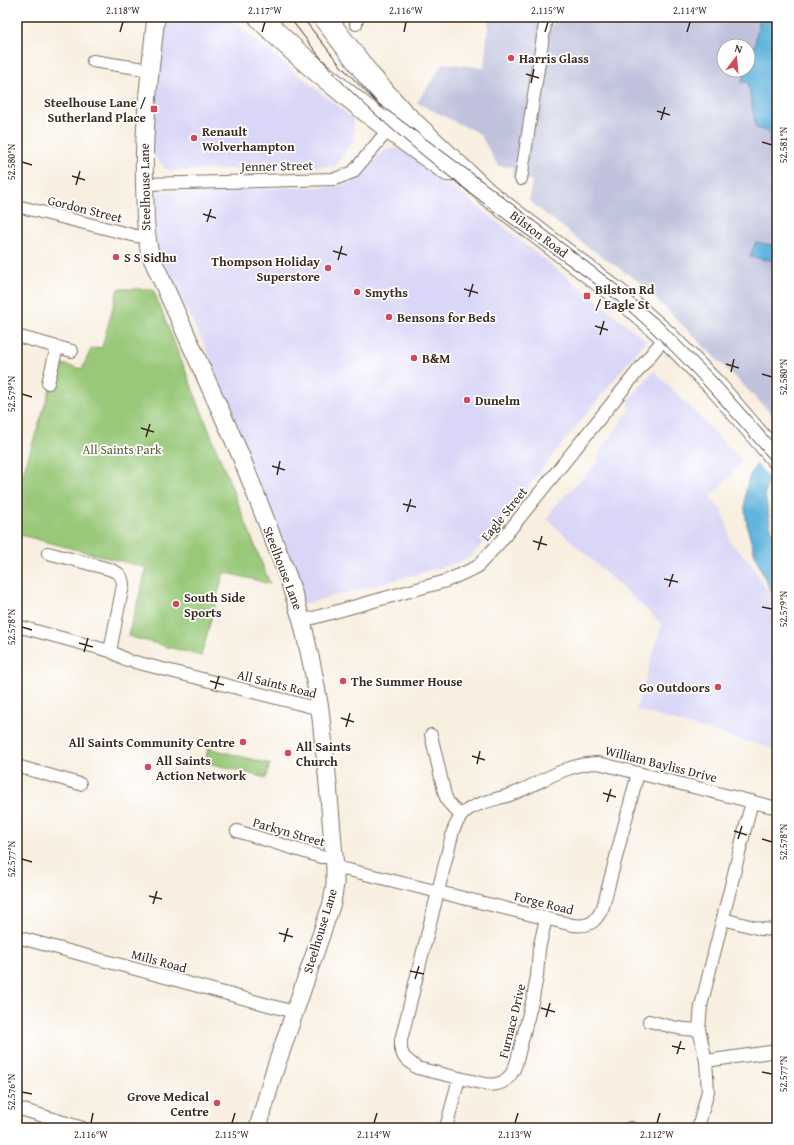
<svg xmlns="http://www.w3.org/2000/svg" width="794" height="1145" viewBox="0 0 794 1145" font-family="'Gentium Book Plus',serif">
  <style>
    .built { fill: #d9d6f7 }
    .industrial { fill: #c0c2dd }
    .green { fill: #98c878; stroke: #6a794b }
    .water { fill: #61b4dd; stroke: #4e6f7e }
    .pier { fill: #f8efe0 }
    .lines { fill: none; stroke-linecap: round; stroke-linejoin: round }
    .street-casing { stroke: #7d6f62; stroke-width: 14 }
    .secondary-casing { stroke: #7d6f62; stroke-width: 19 }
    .highway-casing { stroke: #7d6f62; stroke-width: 24 }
    .street { stroke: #fff; stroke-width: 12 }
    .secondary { stroke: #fff; stroke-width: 17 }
    .highway { stroke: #fff; stroke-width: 22 }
    .tram { stroke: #3b2a1e; stroke-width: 1 }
    .ticks { fill: none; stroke: #3b2a1e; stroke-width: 1.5 }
    .poi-dot { fill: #d1495b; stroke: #fff; stroke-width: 1.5 }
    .labels { text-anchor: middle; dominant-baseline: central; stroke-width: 3.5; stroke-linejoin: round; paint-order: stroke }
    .poi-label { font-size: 13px; font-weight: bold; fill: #3b2a1e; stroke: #fff; text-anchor: start }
    .street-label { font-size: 13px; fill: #3b2a1e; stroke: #fff }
    .park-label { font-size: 13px; fill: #575939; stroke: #fff }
    .neatline { fill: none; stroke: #3b2a1e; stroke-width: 1.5 }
    .ticks-label { font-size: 10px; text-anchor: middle; fill: #3b2a1e }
  </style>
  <rect width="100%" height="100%" fill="#fff"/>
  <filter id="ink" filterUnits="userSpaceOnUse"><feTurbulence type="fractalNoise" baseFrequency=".025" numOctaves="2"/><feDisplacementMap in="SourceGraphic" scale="8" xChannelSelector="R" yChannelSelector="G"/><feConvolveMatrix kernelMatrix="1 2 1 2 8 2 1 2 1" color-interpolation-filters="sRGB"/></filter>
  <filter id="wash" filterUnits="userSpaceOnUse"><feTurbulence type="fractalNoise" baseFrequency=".012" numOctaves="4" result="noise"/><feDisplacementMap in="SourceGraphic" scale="16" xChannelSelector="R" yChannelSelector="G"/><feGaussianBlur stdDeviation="0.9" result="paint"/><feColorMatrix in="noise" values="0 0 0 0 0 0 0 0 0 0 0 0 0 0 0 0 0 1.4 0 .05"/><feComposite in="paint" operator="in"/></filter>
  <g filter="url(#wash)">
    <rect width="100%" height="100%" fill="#f8efe0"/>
    <path class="built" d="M166,17H227L353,119L354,140L335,166L168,171L152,154L153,120Z
      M403,148L646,340L471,557L460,562L413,575L304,604L207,350L156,248L157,191L328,187L349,184L385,150Z
      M654,371L743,461L710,498L722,511L729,532V541L750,562L777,607V750L636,710L662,624L547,519L555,506L598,462L599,452L629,411V399Z"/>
    <path class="industrial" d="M489,17H507L553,25L555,17H760L752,62H748V46H724V70H745L742,82L748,83L777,108V419L638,281L588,247L529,201L532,181L512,177L513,167L498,166L480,134L417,103L443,63L484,68Z"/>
    <path class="green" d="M118,289H153L270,584L224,572L201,656L128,636L147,568L17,534V483H20L49,392L62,364L82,369L91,349L102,347Z
      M208,748L270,764L266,778L205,762Z"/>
    <path class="water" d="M760,17H777V164L771,148L769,132L756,128L748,83L742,82L745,70H748V62L752,61Z
      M756,242L777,246V261L750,257Z
      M777,438V465L768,479L765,495L770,523L777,548V604C760,570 735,517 749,478C753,467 769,448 777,438Z"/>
    <path class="pier" d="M777,436V469L770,479L756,463Z"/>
  </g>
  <g filter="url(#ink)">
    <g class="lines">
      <g class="street-casing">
        <path id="street" d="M356,24L357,17
          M93,61L150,70
          M521,179L546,17
          M144,184L335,179L353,172L389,129
          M17,206L136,236L146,237
          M17,336L72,351
          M48,383L57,347
          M48,553L109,569C119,573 122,574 123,585L110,651
          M302,621L446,581L477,567L500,542L666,336
          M17,626L110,651L127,660
          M135,662L320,709
          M431,735L445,795L448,802L461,816
          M17,766L80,784
          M237,831L321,857H334
          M335,868L349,870L573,925C590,927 596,922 603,907L638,773
          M546,918L539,949L537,976L533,998L516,1064C511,1079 501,1087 485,1084L417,1068L404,1057L401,1050V1040L453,831C456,823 461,814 469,809C482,801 500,799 515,793C542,782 568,763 598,763L777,808
          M723,919L761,929L777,930
          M17,937L294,1012
          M649,1021C666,1025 682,1031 699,1029
          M706,1061L777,1051
          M17,1108L83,1128
          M446,1128L459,1078
          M630,1128H631
          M698,1128L708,1091L706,1061L699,1029L701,1006L752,801"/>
      </g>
      <g class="secondary-casing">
        <path id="secondary" d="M156,17C149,77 142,138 145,199C145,218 146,236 150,254L240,454L288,577L302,621L313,670L320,709L328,784L335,868V884L332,903L273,1075L258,1128"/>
      </g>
      <g class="highway-casing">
        <path id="highway" d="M260,17C283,42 309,64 335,85C372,116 409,144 448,170
          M324,17L370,77L403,114L488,195L624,299L666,336L717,388L777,458"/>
      </g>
      <use href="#street" class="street"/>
      <use href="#secondary" class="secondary"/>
      <use href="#highway" class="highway"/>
      <path class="tram" d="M289,17C310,44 331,73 356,96C408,146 470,194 528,236C559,258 592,280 622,305C680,354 727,411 777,467
        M302,17L340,65L375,101L477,177L617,285L661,322L718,380L777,447"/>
    </g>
  </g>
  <path class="ticks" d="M120,32L123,22M262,32L265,22M404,32L406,22M545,32L548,22M687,32L690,22M526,74L539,78M531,83L534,69M657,111L670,115M661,120L665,107M762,142L772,145M22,162L32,165M72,176L85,180M76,185L80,171M203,214L216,218M207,222L211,209M333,251L347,255M338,260L342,246M464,289L478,293M469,297L473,284M595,326L608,330M600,335L604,321M726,364L739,368M731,372L734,359M762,374L772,377M22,394L32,397M141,428L154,432M146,437L150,424M272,466L285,470M277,475L280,461M403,504L416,507M407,512L411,499M533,541L547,545M538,550L542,536M664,579L678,582M669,587L673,574M762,607L772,609M22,627L32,630M79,643L93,647M84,652L88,638M210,681L224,685M215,689L219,676M341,718L354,722M346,727L350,713M472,756L485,760M477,764L480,751M603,793L616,797M607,802L611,789M734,831L747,835M738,839L742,826M762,839L772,842M22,859L32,862M149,896L162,899M153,904L157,891M279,933L293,937M284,942L288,928M410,971L424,974M415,979L419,966M541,1008L555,1012M546,1017L550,1003M672,1046L685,1049M677,1054L681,1041M762,1072L772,1074M22,1092L32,1094M91,1123L93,1113M232,1123L235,1113M374,1123L377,1113M515,1123L518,1113M657,1123L660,1113"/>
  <g class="poi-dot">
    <circle cx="511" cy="58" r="4"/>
    <rect x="150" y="105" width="8" height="8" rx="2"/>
    <circle cx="194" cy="138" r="4"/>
    <circle cx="116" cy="257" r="4"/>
    <circle cx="328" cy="268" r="4"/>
    <circle cx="357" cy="292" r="4"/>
    <rect x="583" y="292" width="8" height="8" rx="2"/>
    <circle cx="389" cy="317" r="4"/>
    <circle cx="414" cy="358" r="4"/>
    <circle cx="467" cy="400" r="4"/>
    <circle cx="176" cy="604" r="4"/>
    <circle cx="343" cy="681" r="4"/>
    <circle cx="718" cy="687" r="4"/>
    <circle cx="243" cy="742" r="4"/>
    <circle cx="288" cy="753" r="4"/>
    <circle cx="148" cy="767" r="4"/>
    <circle cx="217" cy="1103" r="4"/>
  </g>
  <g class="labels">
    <g class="poi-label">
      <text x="519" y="58">Harris Glass</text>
      <text x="146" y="102" text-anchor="end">Steelhouse Lane /<tspan x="146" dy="15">Sutherland Place</tspan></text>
      <text x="202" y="131">Renault<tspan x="202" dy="15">Wolverhampton</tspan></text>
      <text x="124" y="257">S S Sidhu</text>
      <text x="320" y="261" text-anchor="end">Thompson Holiday<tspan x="320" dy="15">Superstore</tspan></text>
      <text x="595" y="289">Bilston Rd<tspan x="595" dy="15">/ Eagle St</tspan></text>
      <text x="365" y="292">Smyths</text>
      <text x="397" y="317">Bensons for Beds</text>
      <text x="422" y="358">B&amp;M</text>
      <text x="475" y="400">Dunelm</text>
      <text x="184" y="597">South Side<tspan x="184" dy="15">Sports</tspan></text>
      <text x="351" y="681">The Summer House</text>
      <text x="710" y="687" text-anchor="end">Go Outdoors</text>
      <text x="235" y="742" text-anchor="end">All Saints Community Centre</text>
      <text x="296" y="746">All Saints<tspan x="296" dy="15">Church</tspan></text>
      <text x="156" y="760">All Saints<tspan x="156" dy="15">Action Network</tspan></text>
      <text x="209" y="1096" text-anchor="end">Grove Medical<tspan x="209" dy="15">Centre</tspan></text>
    </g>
    <g class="street-label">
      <text transform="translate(277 166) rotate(-1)">Jenner Street</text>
      <text transform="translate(145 187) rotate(-91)">Steelhouse Lane</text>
      <text transform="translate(85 209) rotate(14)">Gordon Street</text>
      <text transform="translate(539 234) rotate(37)">Bilston Road</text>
      <text transform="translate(504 514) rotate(-51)">Eagle Street</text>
      <text transform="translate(283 568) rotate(69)">Steelhouse Lane</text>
      <text transform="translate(277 684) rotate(14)">All Saints Road</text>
      <text transform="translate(661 764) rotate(14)">William Bayliss Drive</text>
      <text transform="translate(289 832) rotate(16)">Parkyn Street</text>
      <text transform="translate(544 903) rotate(14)">Forge Road</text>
      <text transform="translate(320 931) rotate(-73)">Steelhouse Lane</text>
      <text transform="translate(159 961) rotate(15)">Mills Road</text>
      <text transform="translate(512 1021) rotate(-76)">Furnace Drive</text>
    </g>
    <g class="park-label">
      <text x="122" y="449">All Saints Park</text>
    </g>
  </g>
  <rect width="794" height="1145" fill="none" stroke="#fff" stroke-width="44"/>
  <g transform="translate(736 58) rotate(16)"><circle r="19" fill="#ffffff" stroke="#b1aaa5"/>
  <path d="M0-3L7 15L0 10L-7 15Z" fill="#d1495b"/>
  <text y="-6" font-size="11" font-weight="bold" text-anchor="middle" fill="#3b2a1e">N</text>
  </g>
  <rect x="22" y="22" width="750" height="1101" class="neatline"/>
  <g class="ticks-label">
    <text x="123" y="14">2.118°W</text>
    <text x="265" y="14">2.117°W</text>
    <text x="406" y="14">2.116°W</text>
    <text x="548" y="14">2.115°W</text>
    <text x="690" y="14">2.114°W</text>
    <text transform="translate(783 145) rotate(-90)" y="4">52.581°N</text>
    <text transform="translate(11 162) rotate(-90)" y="4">52.580°N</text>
    <text transform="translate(783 377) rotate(-90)" y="4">52.580°N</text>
    <text transform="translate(11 394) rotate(-90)" y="4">52.579°N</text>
    <text transform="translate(783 609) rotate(-90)" y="4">52.579°N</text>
    <text transform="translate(11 627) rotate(-90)" y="4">52.578°N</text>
    <text transform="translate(783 842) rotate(-90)" y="4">52.578°N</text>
    <text transform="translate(11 859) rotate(-90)" y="4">52.577°N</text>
    <text transform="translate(783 1074) rotate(-90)" y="4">52.577°N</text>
    <text transform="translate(11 1092) rotate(-90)" y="4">52.576°N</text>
    <text x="91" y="1138">2.116°W</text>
    <text x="232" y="1138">2.115°W</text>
    <text x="374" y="1138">2.114°W</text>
    <text x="515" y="1138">2.113°W</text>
    <text x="657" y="1138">2.112°W</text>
  </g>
</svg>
